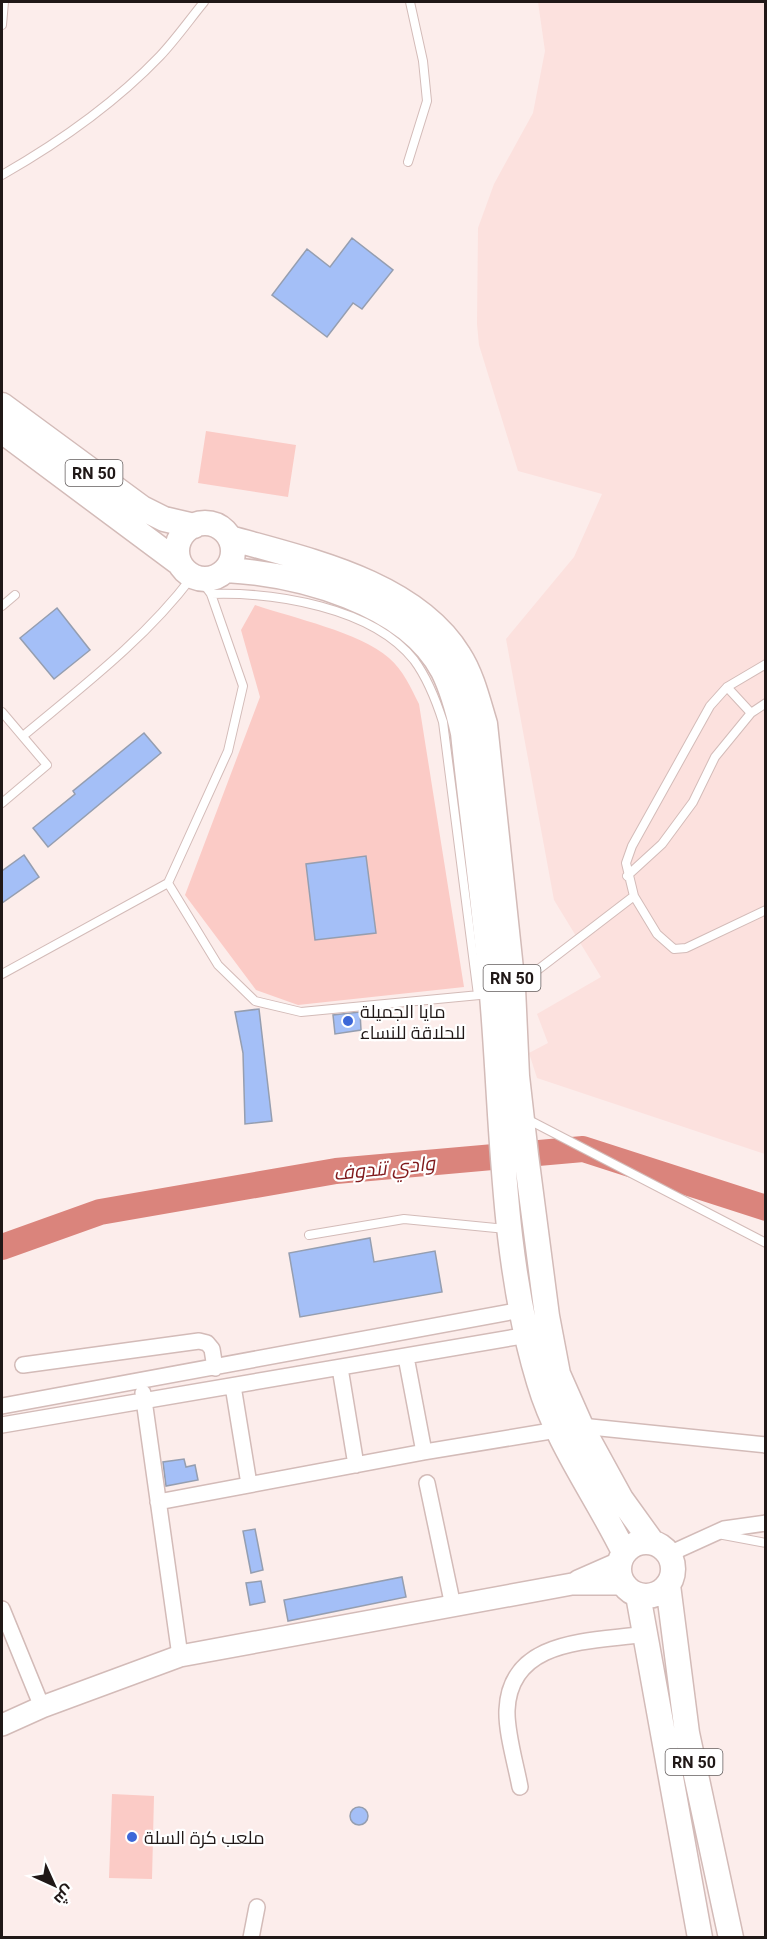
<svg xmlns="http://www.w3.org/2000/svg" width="767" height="1939" viewBox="0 0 767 1939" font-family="Roboto,Cairo,sans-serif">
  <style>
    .built { fill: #fce1de }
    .green { fill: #fbcbc6 }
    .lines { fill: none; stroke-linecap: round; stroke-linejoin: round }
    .river { stroke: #da847c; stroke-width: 26 }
    .building { fill: #a4bff7; stroke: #959eb0; stroke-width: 1.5 }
    .lane-casing { stroke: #d3bbb8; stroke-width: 10 }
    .street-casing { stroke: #d3bbb8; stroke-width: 18 }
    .secondary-casing { stroke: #d3bbb8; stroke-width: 24 }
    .primary-casing { stroke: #d3bbb8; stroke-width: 27 }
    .lane { stroke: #fff; stroke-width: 8 }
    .street { stroke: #fff; stroke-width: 15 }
    .secondary { stroke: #fff; stroke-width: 21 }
    .primary { stroke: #fff; stroke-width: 24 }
    .poi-dot { fill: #3c67d8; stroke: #fff; stroke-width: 2 }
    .labels { text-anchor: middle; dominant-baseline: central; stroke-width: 4.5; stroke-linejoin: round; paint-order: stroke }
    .shield { fill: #fff; stroke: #635d5d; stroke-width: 1.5 }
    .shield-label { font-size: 16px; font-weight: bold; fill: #201817 }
    .poi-label { font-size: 18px; fill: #201817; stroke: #fff; text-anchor: start }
    .water-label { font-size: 20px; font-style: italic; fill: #801a1c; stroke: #fff }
  </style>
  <rect width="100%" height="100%" fill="#fcedeb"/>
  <path class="built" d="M538,2H765V1154L537,1078L529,1053L548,1043L537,1014L601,977L554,900L506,639L574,557L602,494L518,471L479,345L477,324L478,228L494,184L533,113L545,51Z"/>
  <path class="green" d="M206,431L296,445L288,497L198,483Z
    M255,605C293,618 359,632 389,658C403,670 411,688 419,704L464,987L298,1005L256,990L185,895L260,697L241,630Z
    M112,1794L154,1796L152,1879L109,1878Z"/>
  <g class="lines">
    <path class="river" d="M2,1247L100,1212L336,1171L583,1149L766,1208"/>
  </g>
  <path class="building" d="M352,238L393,270L362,309L353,303L327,337L272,295L307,249L330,267Z
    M57,608L90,650L54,679L20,638Z
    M144,733L161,753L48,847L33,828L75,794L73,791Z
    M24,855L39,877L2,903V871Z
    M366,856L376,933L315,940L306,864Z
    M259,1009L272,1121L245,1124L243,1053L235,1012Z
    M360,1012L361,1030L335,1034L333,1015Z
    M370,1238L374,1262L435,1251L442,1292L300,1317L289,1253Z
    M184,1459L186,1467L195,1465L198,1480L166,1486L163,1462Z
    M255,1529L263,1570L251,1573L243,1531Z
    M402,1577L406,1597L288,1621L284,1600Z
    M261,1581L265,1602L250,1605L246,1583Z
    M350 1816a9 9 0 1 1 18 0a9 9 0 1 1-18 0Z"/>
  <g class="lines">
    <g class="lane-casing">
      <path id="lane" d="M2,25L4,2
        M408,162L427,101L423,61L410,2
        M2,175C58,143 115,103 160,56C176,39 190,19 204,2
        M200,579L211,594L243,686L228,751L168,883L218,965L255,1001L301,1012L490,994
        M211,594C274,592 372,607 414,660C428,679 436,700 443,722L478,995
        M2,606L15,595
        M727,687L751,713
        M2,712L47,765L2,803
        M23,736C83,686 145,639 192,577
        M627,876L662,844L693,802L715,757L751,713L766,703
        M634,896L657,934L674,949L686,948L766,910
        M2,974L168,883
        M518,985L634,896L626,863L632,846L710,706L727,687L766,664
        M525,1118L766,1243
        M309,1235L404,1219L506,1229
        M718,1534L766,1543"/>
    </g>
    <g class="street-casing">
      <path id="street" d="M406,1357L424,1452
        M23,1365L199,1341L207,1343L212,1349L215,1368
        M340,1368L356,1465
        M233,1386L249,1484
        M143,1393L180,1656
        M2,1406L521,1310
        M2,1425L534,1334
        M427,1483L453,1606
        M158,1502L424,1452L581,1426L766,1445
        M669,1554L724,1529L766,1523
        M2,1609L42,1707
        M520,1787C516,1765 506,1732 507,1710C510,1637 593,1642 645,1634
        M251,1938L257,1907"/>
    </g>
    <g class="secondary-casing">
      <path id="secondary" d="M578,1581L619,1563
        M2,1725L42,1707L180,1656L572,1584H623"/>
    </g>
    <g class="primary-casing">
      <path id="primary" d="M2,405L142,508L164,519L194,526
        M2,431L179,563
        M177 551a28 28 0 1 1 56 0a28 28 0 1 1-56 0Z
        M230,538C307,560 414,582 459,655C472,675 478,701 485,724L513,988L517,1076L526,1155L547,1316L558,1374L581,1426L621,1499L652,1542
        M226,570C298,574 407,602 443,671C453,691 458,711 463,733C472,820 485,907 492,995C503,1124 501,1257 539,1382C557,1443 596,1495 624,1552
        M619 1569a27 27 0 1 1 54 0a27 27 0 1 1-54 0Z
        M668,1585L687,1733L731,1938
        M638,1595L700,1938"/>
    </g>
    <use href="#lane" class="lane"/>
    <use href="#street" class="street"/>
    <use href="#secondary" class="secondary"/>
    <use href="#primary" class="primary"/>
  </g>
  <g class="poi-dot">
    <circle cx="348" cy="1021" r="6"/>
    <circle cx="132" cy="1837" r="6"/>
  </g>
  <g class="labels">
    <g class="shield">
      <rect x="65.5" y="460" width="57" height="26" rx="4.5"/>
      <rect x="483.5" y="965" width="57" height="26" rx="4.5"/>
      <rect x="665.5" y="1749" width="57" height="26" rx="4.5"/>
    </g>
    <g class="shield-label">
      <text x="94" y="473">RN 50</text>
      <text x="512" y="978">RN 50</text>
      <text x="694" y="1762">RN 50</text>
    </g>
    <g class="poi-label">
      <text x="360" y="1011">مايا الجميلة<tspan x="360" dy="21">للحلاقة للنساء</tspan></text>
      <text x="144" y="1837">ملعب كرة السلة</text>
    </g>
    <g class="water-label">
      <text transform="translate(384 1168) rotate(-6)">وادي تندوف</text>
    </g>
  </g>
  <rect width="767" height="1939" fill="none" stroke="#201817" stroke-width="6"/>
  <g transform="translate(54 1885) rotate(135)" stroke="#ffffff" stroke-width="4.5" paint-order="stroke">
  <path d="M0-4.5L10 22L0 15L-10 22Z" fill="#201817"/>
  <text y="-9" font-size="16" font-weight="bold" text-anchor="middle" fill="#201817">ش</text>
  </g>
</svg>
